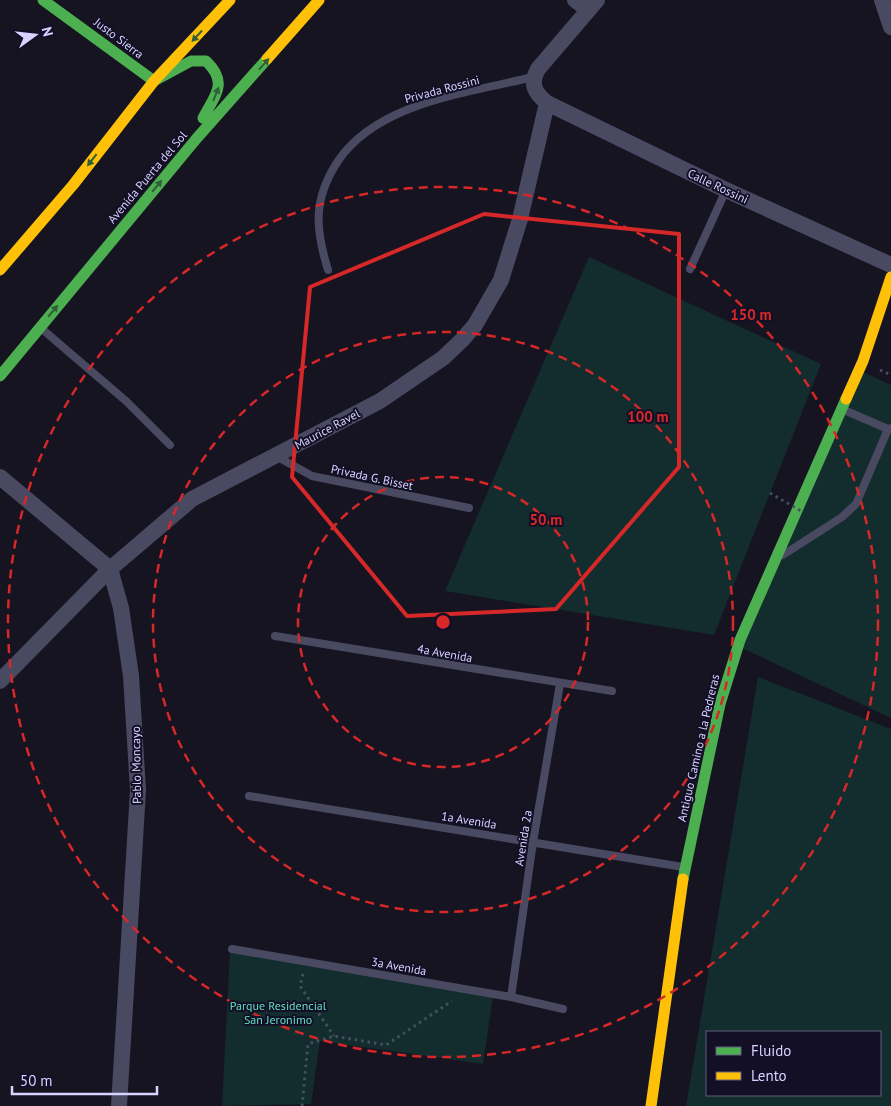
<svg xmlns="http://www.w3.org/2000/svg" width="891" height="1106" viewBox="0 0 891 1106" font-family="'PT Sans',sans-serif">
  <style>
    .green { fill: #132c2d; fill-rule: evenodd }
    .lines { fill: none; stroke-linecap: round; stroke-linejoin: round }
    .path { stroke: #44505f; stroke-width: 3; stroke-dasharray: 2.5 4; stroke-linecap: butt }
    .lane { stroke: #4a4962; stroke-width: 8 }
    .street { stroke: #4a4962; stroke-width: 16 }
    .fast { stroke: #4caf50; stroke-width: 11 }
    .slow { stroke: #ffc107; stroke-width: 11 }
    .path-bridge { stroke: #44505f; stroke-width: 3; stroke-dasharray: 2.5 4; stroke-linecap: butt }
    .oneway { fill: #305f3b }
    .marked { fill: none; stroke: #d62828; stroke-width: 4; stroke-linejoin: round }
    .ring { fill: none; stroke: #d62828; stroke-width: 2.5; stroke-dasharray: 9 6 }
    .labels { text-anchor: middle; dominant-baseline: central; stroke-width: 4; stroke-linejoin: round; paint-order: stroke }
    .street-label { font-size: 12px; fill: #d9d4ff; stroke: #130f26 }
    .park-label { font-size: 12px; fill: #5fe0c0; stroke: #130f26 }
    .centre { fill: #d62828; stroke: #130f26; stroke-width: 2.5 }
    .ring-label { font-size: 15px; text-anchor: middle; font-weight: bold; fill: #d62828; stroke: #130f26; stroke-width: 4; stroke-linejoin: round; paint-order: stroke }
  </style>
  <rect width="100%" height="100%" fill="#161421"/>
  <path class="green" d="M589,257L821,364L714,635L445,591Z
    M863,372L891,385V718L742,648Z
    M758,677L891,729V1106H686ZM707,1032H880V1095H707Z
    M230,952L493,996L483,1064L320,1041L311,1104L222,1106Z"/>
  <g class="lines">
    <path class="path" d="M880,370L891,375
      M303,974L300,986L334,1036
      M302,1106L308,1044L334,1036L386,1045L452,1001"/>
    <path class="lane" d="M690,269L726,190
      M328,270C315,228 313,199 338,161C378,102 468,93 533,77
      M42,329L126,401L170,445
      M844,410L888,429L891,428
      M276,456L312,476L469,508
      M783,555L842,517L856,504L888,429
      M275,636L612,691
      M249,796L683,867
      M232,949L511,997L563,1009
      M511,997L533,842L560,684"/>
    <path class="street" d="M575,0L588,10
      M597,0L538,69C530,84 534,92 547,103L726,190L891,265
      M882,0L891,27
      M0,477L110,569L121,608L131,676L138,790L119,1106
      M0,681L110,569L192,499L380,401L443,358L462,340L475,325L501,280L520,219L547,103"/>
    <path class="fast" d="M43,0L154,81L191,61H206C229,83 215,95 203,118
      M0,376L197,138L267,59
      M683,879L720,704L740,640L846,399"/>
    <path class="slow" d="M267,59L319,0
      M0,270L73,185L154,81L230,0
      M846,399L863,361L891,277
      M651,1106L683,879"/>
    <path class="path-bridge" d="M770,493L803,512"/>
  </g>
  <defs><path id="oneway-solid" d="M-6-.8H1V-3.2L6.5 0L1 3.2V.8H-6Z" transform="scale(1.25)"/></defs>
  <g class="oneway">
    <use href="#oneway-solid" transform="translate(197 36) rotate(133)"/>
    <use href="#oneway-solid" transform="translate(264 64) rotate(-48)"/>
    <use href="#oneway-solid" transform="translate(216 94) rotate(-68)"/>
    <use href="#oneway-solid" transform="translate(92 160) rotate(128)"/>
    <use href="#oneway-solid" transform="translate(157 186) rotate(-50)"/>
    <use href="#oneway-solid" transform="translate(53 311) rotate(-50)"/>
  </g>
  <path class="marked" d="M484,214L679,234V467L556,609L407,616L292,477L310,287Z"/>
  <g class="ring">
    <circle cx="443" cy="622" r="145"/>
    <circle cx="443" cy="622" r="290"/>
    <circle cx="443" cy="622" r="435"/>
  </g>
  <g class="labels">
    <g class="street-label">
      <text transform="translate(119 38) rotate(37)">Justo Sierra</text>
      <text transform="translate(442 89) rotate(-15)">Privada Rossini</text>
      <text transform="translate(147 177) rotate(-50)">Avenida Puerta del Sol</text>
      <text transform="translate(718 186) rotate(25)">Calle Rossini</text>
      <text transform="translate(327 429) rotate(-28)">Maurice Ravel</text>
      <text transform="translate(372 477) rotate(12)">Privada G. Bisset</text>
      <text transform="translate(445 653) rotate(10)">4a Avenida</text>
      <text transform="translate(698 748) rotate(-77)">Antiguo Camino a la Pedreras</text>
      <text transform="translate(136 765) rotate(-91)">Pablo Moncayo</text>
      <text transform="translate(469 820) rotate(9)">1a Avenida</text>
      <text transform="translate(523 838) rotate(-81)">Avenida 2a</text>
      <text transform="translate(399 966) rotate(10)">3a Avenida</text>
    </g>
    <g class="park-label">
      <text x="278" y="1005">Parque Residencial<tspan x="278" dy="14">San Jeronimo</tspan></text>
    </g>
  </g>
  <circle cx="443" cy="622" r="8" class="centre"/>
  <g class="ring-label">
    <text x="751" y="320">150 m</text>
    <text x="648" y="422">100 m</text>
    <text x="546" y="525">50 m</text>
  </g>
  <rect x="706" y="1031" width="175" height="65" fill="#130f26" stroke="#625e7d"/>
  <rect x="716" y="1047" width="25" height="8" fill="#4caf50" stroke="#625e7d"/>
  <text x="751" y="1056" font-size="15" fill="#d9d4ff">Fluido</text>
  <rect x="716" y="1072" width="25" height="8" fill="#ffc107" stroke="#625e7d"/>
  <text x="751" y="1081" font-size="15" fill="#d9d4ff">Lento</text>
  <g transform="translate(35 35) rotate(75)" stroke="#130f26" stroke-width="4" paint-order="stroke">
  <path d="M0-4L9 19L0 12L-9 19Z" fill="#d9d4ff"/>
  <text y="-8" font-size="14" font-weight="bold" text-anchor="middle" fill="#d9d4ff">N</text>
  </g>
  <path d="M12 1086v8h145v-8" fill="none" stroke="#d9d4ff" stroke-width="2.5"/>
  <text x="20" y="1086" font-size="15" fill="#d9d4ff" stroke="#130f26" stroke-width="4" paint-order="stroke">50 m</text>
</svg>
